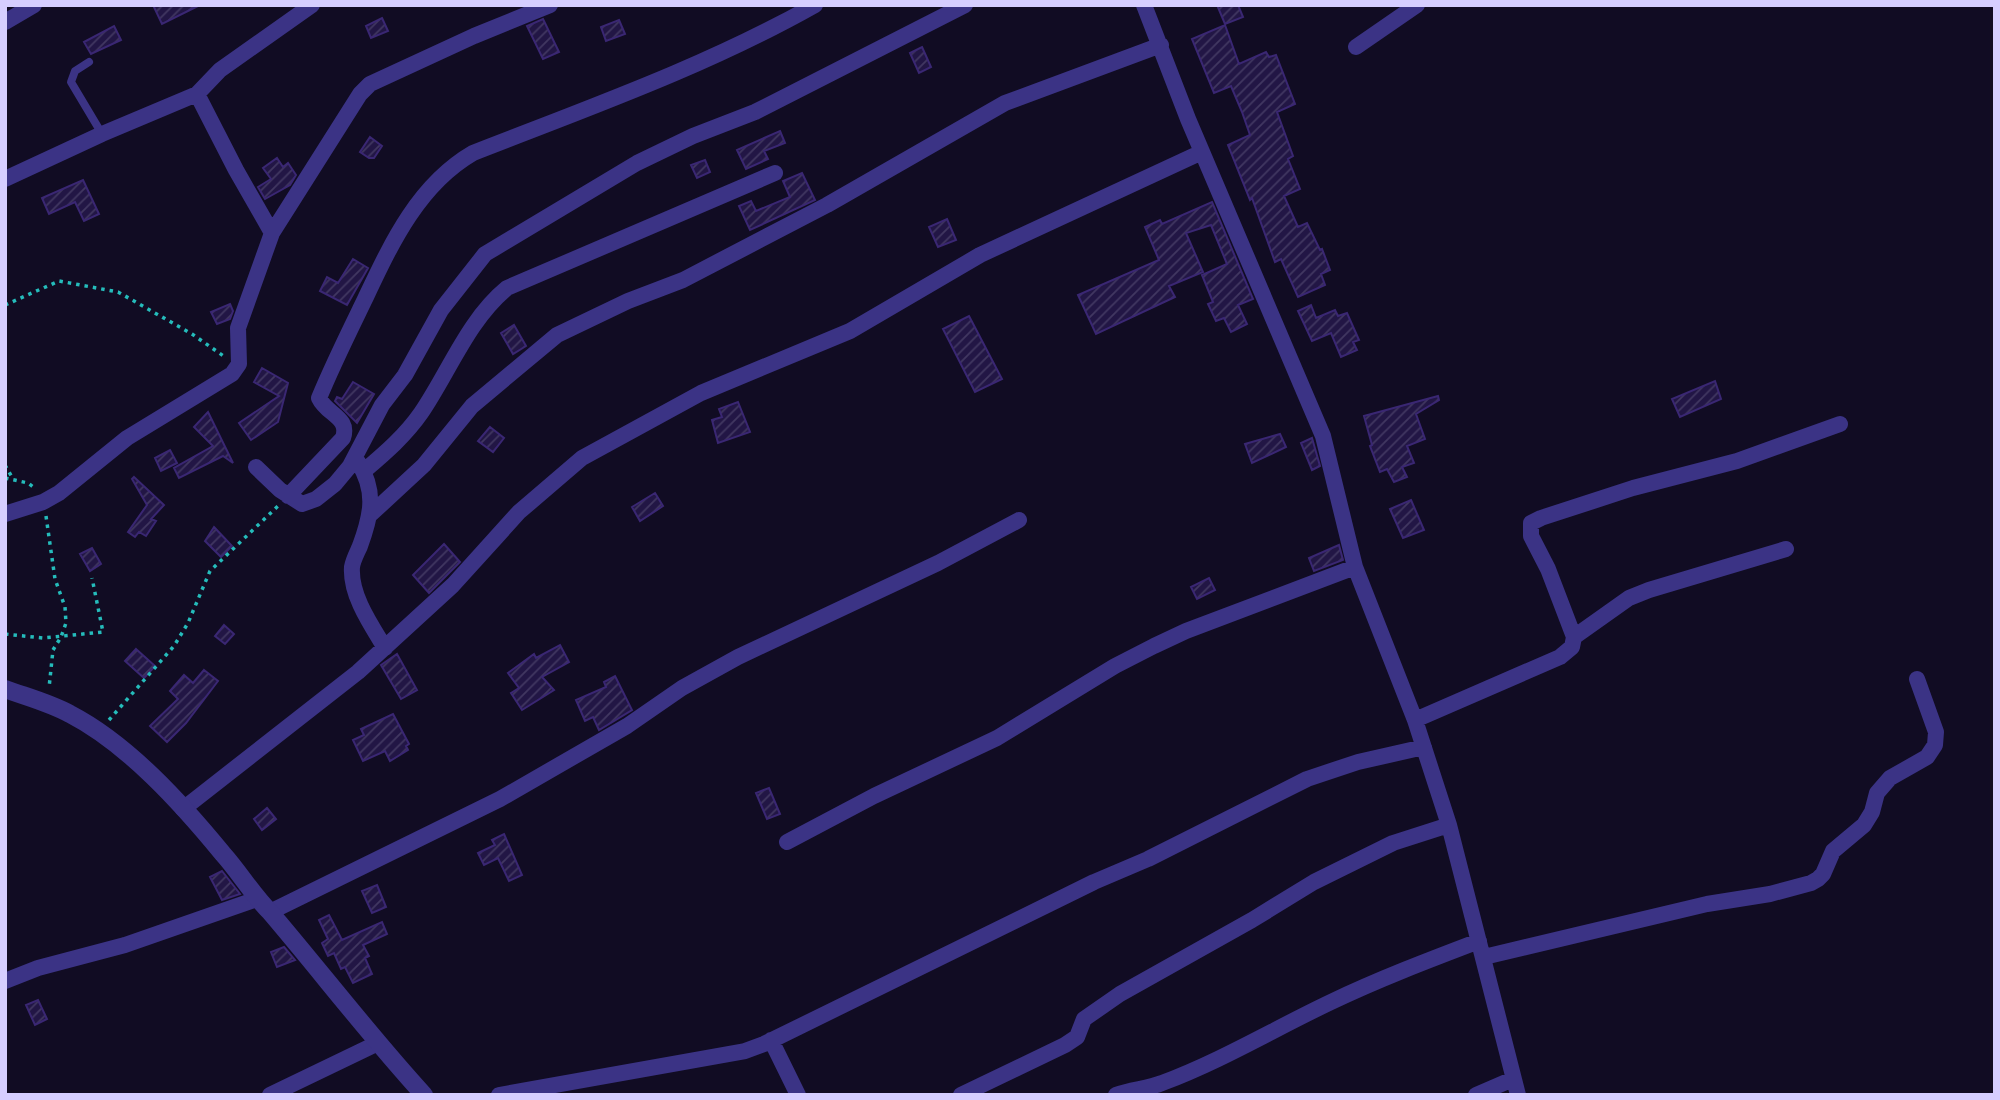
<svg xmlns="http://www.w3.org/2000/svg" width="2000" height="1100" viewBox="0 0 2000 1100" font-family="Lato,sans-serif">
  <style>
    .building { fill: url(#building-hatch); stroke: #3a2773; stroke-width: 2 }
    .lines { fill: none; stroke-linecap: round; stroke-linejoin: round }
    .path { stroke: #25bcbb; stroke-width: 3.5; stroke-dasharray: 3.5 5; stroke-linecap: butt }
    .service { stroke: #3b3385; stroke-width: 8 }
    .minor { stroke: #3b3385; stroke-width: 16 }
    .tertiary { stroke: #3b3385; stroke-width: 18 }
  </style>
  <defs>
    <pattern id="building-hatch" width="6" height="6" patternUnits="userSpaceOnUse" patternTransform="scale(1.75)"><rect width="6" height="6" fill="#221645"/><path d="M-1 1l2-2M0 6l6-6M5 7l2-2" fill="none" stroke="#413761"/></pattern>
  </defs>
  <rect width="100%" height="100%" fill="#110c23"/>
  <path class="building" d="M153,5H200L162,24Z
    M1217,5H1238L1243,17L1225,24Z
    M382,18L388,31L371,38L366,26Z
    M543,19L559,52L543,59L527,26Z
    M619,20L625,34L606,41L601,27Z
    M1225,25L1239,64L1266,52L1269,57L1276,55L1295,104L1277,112L1293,156L1288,159L1300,189L1284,196L1298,227L1307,223L1320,250L1322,249L1330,270L1321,274L1325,285L1298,297L1281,259L1275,262L1252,198L1250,200L1228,145L1250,135L1242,112L1231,86L1214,93L1192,39Z
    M114,26L121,40L91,54L84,42Z
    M922,47L931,67L919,73L910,53Z
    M780,131L785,143L764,151L768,159L746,169L737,150Z
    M370,137L382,146L374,158H369L360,152Z
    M277,158L283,167L288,163L296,175L290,185L265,199L258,187L271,179L263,168Z
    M705,160L710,172L697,178L691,165Z
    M802,173L815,200L750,230L739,206L751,201L756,211L790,197L783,181Z
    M83,180L99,214L84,221L75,202L49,214L42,198Z
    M1212,202L1253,299L1238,305L1247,324L1231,332L1224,318L1216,321L1208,304L1213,302L1202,275L1227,264L1211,225L1186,233L1203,272L1169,286L1175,297L1096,334L1078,295L1159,260L1145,227L1160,220L1162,224Z
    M947,219L956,240L938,247L929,227Z
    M353,259L368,268L347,305L320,291L327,277L338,283Z
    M230,304L233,311L230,319L217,324L211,312Z
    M1311,305L1316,318L1335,310L1338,316L1347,313L1359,340L1353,342L1357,350L1341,357L1331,333L1312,341L1298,311Z
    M969,316L1002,379L975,392L943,329Z
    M514,325L526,346L513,354L501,333Z
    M262,368L288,383L278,422L251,440L239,423L279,396L254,382Z
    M1715,381L1721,399L1680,417L1672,399Z
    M353,382L374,394L357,423L335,401L337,397L342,399Z
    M1438,396L1439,400L1416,414L1425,439L1407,446L1414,463L1402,467L1407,477L1394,482L1387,469L1380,472L1370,446L1372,445L1364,416Z
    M738,402L750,432L718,443L712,420L722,417L719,409Z
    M208,412L233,463L223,456L179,478L174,468L213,446L194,427Z
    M490,427L504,438L493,452L478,441Z
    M1280,434L1286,447L1252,463L1245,444Z
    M1312,438L1320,466L1312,470L1301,443Z
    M170,450L177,463L161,471L155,458Z
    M134,477L164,505L151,519L156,521L146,536L139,532L135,537L128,532L147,505L132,479Z
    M655,493L663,506L640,521L632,507Z
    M1411,500L1424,530L1403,538L1390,509Z
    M214,527L232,546L221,557L205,541Z
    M444,544L460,562L429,593L413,575Z
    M1339,545L1343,560L1314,571L1309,558Z
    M92,548L101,564L90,571L80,554Z
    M1209,578L1215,590L1197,599L1191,587Z
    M224,625L234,634L225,644L215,636Z
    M560,645L569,662L542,677L554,690L522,710L511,693L519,688L508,673L534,654L536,658Z
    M136,649L155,666L144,678L125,661Z
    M397,654L417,690L401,699L381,665Z
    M204,670L218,681L186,723L167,742L150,726L178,699L170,691L184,675L193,683Z
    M615,676L632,710L599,730L593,717L585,721L576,700L606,687L604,682Z
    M393,714L409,744L406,746L408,750L390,761L385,751L363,761L353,740L364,735L361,729Z
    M769,788L780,814L767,819L756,793Z
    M267,808L276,819L262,830L254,819Z
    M504,834L522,875L509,881L498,858L484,865L478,853L495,845L492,840Z
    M222,871L240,894L222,900L210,877Z
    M377,885L386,907L372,913L362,891Z
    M329,915L342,940L382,922L387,934L363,945L369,956L365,958L372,974L353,983L345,967L341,969L334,953L328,956L322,943L328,939L319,920Z
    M284,947L295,960L277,967L271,952Z
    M38,1000L47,1019L35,1025L26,1005Z"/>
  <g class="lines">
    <path class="path" d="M204,5H210
      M5,305L59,281L118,292L192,334L225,357
      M5,465L13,479
      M5,478L28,483L36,489
      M46,516L55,579L65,607L66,623L61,637L53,650L49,688
      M5,634L43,638L103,632L92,578
      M109,720L174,646L188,623L210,571L278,506"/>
    <path class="service" d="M89,62L75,71L71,82L102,134"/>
    <path class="minor" d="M1144,5L1188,119L1323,436L1355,567L1415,720L1449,825L1518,1095
      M5,22L34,5
      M1356,47L1417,5
      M197,94L220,70L312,5
      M5,179L102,134L197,94L236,170L272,233L238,328L239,364L232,374L127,438L59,493L43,502L5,514
      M272,233L360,94L370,84L474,36L550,5
      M358,462C377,492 371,516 360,546C357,553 353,560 352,567C350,595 371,625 385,648
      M256,467L280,490L302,504L316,499L335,484L350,466L382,405L405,375L441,310L485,254L637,163L693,136L755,112L965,5
      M364,471C385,453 405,436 421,413C449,372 468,320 507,288L775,173
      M288,496L343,438C350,417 327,415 319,398C333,364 349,332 365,299C391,244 418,185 473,153C588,108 707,66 815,5
      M371,514L424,465L472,406L557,335L628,301L683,280L827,205L1005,103L1161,45
      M1574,637L1629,598L1649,590L1786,549
      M1415,720L1560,657L1572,647L1574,637L1548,569L1531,536V523L1541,518L1633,488L1737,461L1840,424
      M183,809L358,672L453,585L519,512L582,458L701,393L850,331L980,255L1202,152
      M787,842L874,796L997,738L1115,666L1154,646L1186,631L1355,567
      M270,912L500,799L627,726L682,688L738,657L938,563L1019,520
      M1484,957L1707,904L1770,894L1811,883L1818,879L1823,874L1833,851L1864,825L1872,812L1877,793L1890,778L1927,757L1935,745L1936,732L1917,679
      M5,981L38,968L125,945L257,899
      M771,1040L798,1095
      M270,1095L378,1043
      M499,1095L745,1051L764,1044L1094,882L1148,859L1307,779L1358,762L1424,747
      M961,1095L1065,1045L1077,1037L1084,1019L1120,994L1252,920L1314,882L1393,843L1449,825
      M1116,1095C1131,1089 1147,1089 1162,1083C1221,1061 1274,1029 1331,1002C1379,979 1429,960 1479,941
      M1476,1095L1513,1079"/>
    <path class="tertiary" d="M5,689C27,697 50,703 70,714C128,744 182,804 223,854C240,873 252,894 270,912C322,973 370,1036 424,1095"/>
  </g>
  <rect width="2000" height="1100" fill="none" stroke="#d6ceff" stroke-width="14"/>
</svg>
